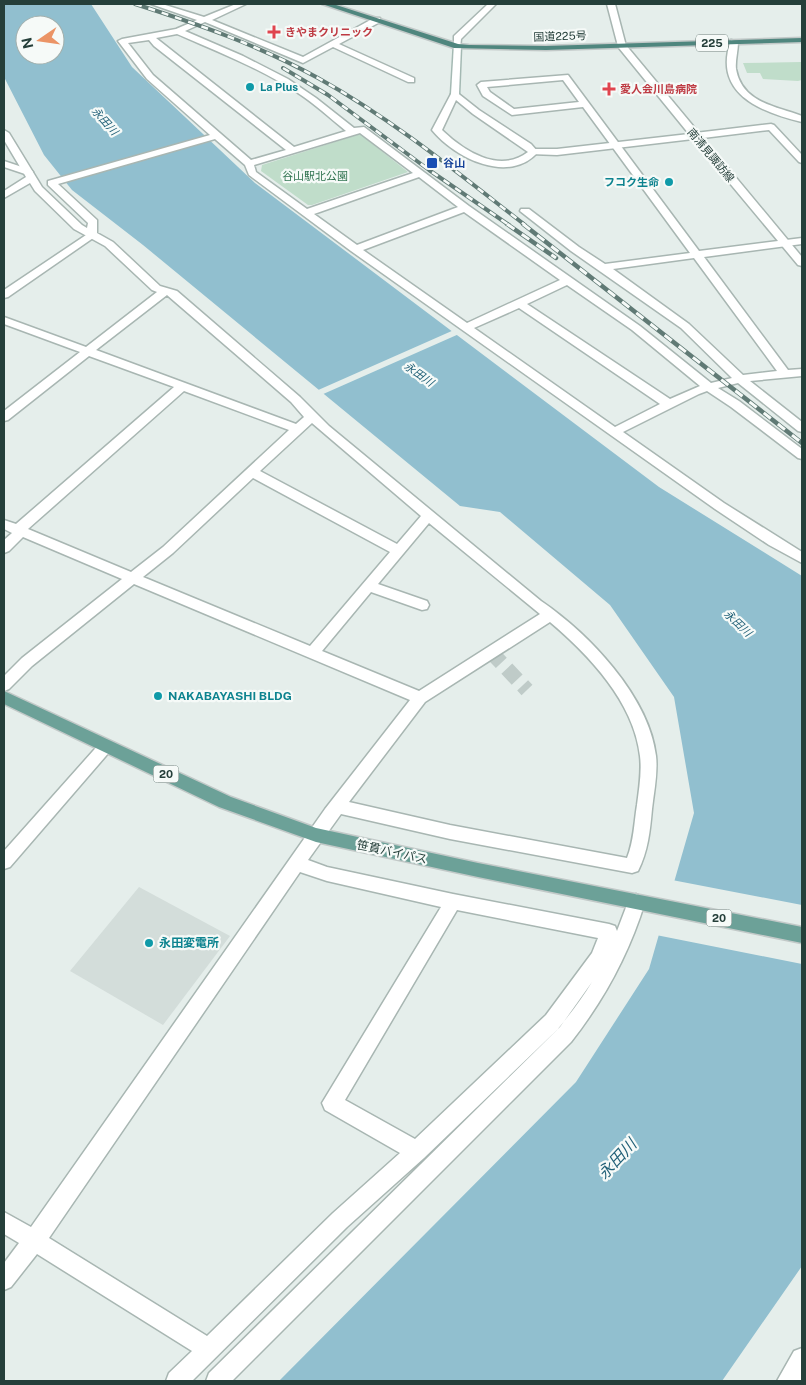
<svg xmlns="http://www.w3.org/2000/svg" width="806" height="1385" viewBox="0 0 806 1385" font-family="'Public Sans','Noto Sans JP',sans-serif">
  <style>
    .built { fill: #d3ddda }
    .green { fill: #c0ddca }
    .water { fill: #91bfcf; fill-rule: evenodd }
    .pier { fill: #e5eeeb }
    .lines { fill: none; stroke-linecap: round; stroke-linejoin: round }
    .minor-tunnel { stroke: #bfcbc8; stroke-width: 15; stroke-dasharray: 15 8; stroke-linecap: butt }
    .minor-casing { stroke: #a8b6b2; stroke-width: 3 }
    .tertiary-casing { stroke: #a8b6b2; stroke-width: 3 }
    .secondary-casing { stroke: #a4b9b3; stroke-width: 3 }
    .primary-casing { stroke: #c2c9c8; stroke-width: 3 }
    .trunk-casing { stroke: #c2c9c8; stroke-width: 3 }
    .minor { fill: #fff; fill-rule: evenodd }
    .tertiary { fill: #fff; fill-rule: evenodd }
    .secondary { fill: #fff; fill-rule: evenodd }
    .primary { fill: #6ca198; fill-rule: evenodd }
    .trunk { fill: #4f867e; fill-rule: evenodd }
    .rail-far1-casing { stroke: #607a75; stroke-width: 4 }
    .rail-casing { stroke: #607a75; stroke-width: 4.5 }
    .rail-far1 { stroke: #f6faf8; stroke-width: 2.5; stroke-dasharray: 7; stroke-linecap: butt }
    .rail { stroke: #f6faf8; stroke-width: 3; stroke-dasharray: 9; stroke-linecap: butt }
    .health-dot { fill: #e0444e; stroke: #f6faf8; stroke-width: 2 }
    .culture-dot { fill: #0f9aa8; stroke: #f6faf8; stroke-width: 2 }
    .transit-dot { fill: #1a4fb4; stroke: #f6faf8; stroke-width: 2 }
    .labels { text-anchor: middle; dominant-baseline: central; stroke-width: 4.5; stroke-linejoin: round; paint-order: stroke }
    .far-health-label { font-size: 11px; font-weight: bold; fill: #be3a42; stroke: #f6faf8; text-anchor: start }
    .far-street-label { font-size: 11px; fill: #253f3a; stroke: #f6faf8 }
    .shield { fill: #f6faf8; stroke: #647773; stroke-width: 1 }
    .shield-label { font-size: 11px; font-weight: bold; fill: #253f3a }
    .far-culture-label { font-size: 11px; font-weight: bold; fill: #0d838f; stroke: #f6faf8; text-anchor: start }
    .far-water-label { font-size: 11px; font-style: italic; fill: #226178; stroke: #f6faf8 }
    .far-transit-label { font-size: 11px; font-weight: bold; fill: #164399; stroke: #f6faf8; text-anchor: start }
    .far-park-label { font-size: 11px; fill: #317451; stroke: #f6faf8 }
    .culture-label { font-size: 12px; font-weight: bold; fill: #0d838f; stroke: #f6faf8; text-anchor: start }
    .street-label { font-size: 12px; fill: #253f3a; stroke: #f6faf8 }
    .near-water-label { font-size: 16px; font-style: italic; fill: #226178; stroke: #f6faf8 }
  </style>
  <rect width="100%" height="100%" fill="#e5eeeb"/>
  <path class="built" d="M139,887L230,936L163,1025L70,971Z"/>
  <path class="green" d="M801,62L802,80L798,81L763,79L760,73H747L743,63Z
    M360,134L408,172L312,205H308L261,171L262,165Z"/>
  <path class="water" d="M4,4H91L132,67L255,183L659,487L802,576V1266L722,1381H279L576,1082L649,969L694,813L674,697L610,605L500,512L460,506L143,245L72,190L44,155L4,77ZM25,25H55V55H25Z"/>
  <path class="pier" d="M454,330L459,334L321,395L316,391Z
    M672,880L802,905V964L656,935Z"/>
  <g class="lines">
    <path class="minor-tunnel" d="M491,652L527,690"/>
    <g class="minor-casing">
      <path id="minor" d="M151,4H162L204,17L236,4H246L212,20L303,57L374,18H380V22L339,44L414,78V82H408L333,47L303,63L205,22L185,31L243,56L288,79L316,98L354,128L364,127L469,206L640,326L711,383L732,378L681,328L571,251L520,211L521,209H529L579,247L605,264L690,253L583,107L512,115L483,96L477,85L481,82L568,75L699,251L802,238V244L704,257L788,370L802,369V376L750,381L802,422V432L798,431L738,383L718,388L739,401L802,449V459L798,458L731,407L707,391L699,394L623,432L724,503L802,552V563L769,545L715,509L351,251L249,175L245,165L215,139L58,184L97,220V233L113,242L160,286L177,291L300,397L329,426L541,601C588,633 649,696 656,756C658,773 654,791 652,809C650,831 648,851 638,871L632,873L450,839L341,814L308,860L327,867L453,894L609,924L615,926L617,931L630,897L636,894L642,897L645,902C629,954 604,1000 571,1042L232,1381H206L209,1373L557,1030C570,1014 582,999 592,982L560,1027L424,1158L347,1227L192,1381H166L169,1373L192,1351L37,1254L11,1287L4,1290V1263L19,1243L4,1234V1212L31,1227L325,809L410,700L134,584L32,666L9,689L4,691V676L22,658L122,579L23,537L9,551L4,553V540L12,533L4,529V520L16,524L174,387L89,356L8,420L4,421V411L80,352L4,324V317L86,347L157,292L152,290L105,246L74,229L35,191L30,183L4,198V191L26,177L4,140V130L9,133L42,187L82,225L87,228L88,223L48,185V181L210,135L147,79L118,41L122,39L176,29L197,20ZM177,34C218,52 260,68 298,93C315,104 330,118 346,131L294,147L156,38ZM149,40L154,46L286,150L251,160L153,75L128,43ZM563,80L579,102L514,109L490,92L487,87ZM360,133L413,173L307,209L256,172L254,165ZM419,177L458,207L357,245L314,214ZM464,212L560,280L467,323L363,250ZM694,258L777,371L743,375L689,324L613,269ZM567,285L632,330L700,386L670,399L527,304ZM167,295L291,402L304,417L296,424L96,350ZM519,308L660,404L615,427L474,328ZM184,391L289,430L163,547L131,572L28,529ZM312,423L421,516L397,544L260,471ZM253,478L390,552L310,646L143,577L173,553ZM429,523L540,614L419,691L322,651L371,592L422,610L427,609L429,605L427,601L378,584ZM550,622C589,655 634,702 640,756C642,772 639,789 637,805C634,823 634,841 627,858L450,825L349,802L425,702ZM300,872L327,881L441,907L322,1103L325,1110L400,1153L333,1213L207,1336L49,1238ZM457,910L598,938L592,953L546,1015L415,1139L345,1100Z
        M488,4H496L461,39L460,48H454V36Z
        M607,4H615L626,46L625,48L618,46Z
        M731,40L738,42C738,51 735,61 736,69C742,103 776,106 802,116V122C761,112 712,94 731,40Z
        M455,91L479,110L531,144L538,152C509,185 455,158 432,130L451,94ZM456,100L473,114L528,152C499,174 464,151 442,130Z
        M771,124L774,125L802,155V163L799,162L769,130L695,139L690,136L695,133Z
        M106,740L111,742L114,746L111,750L10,867L4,869V851L101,742Z
        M802,1348V1379L801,1381H777L794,1351Z"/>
    </g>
    <g class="tertiary-casing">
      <path id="tertiary" d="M619,44H625L802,257V266L798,265L693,139L557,155L530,154L528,152L533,149H557L689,134L619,48Z
        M4,161L31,170L33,172L28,175L4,167Z
        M92,231L96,232L97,234L96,236L8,297L4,298V290Z"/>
    </g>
    <g class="secondary-casing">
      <path id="secondary" d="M454,44L461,46L459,94L455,97L451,94Z"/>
    </g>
    <g class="primary-casing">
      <path id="primary" d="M4,691L231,797L316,828L478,863L802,927V943L478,877L316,842L219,807L4,704Z"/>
    </g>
    <g class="trunk-casing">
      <path id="trunk" d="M322,4H333L458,44L469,45L546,46L802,38V42L546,50L454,48Z"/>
    </g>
    <use href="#minor" class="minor"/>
    <use href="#tertiary" class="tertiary"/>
    <use href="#secondary" class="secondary"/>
    <use href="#primary" class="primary"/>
    <use href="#trunk" class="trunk"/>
    <g class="rail-far1-casing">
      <path id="rail-far1" d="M135,4C198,24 260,46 318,78C392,119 458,173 525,225
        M283,68L328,95L429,170L509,225"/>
    </g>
    <g class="rail-casing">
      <path id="rail" d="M507,224L556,258
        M523,224L802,443"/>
    </g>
    <use href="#rail-far1" class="rail-far1"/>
    <use href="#rail" class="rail"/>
  </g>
  <g class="health-dot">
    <path d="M271.5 24.5h5v5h5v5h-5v5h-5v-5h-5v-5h5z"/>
    <path d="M606.5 81.5h5v5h5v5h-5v5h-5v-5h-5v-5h5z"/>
  </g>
  <g class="culture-dot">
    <circle cx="250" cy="87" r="5"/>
    <circle cx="669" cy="182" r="5"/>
    <circle cx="158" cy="696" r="5"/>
    <circle cx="149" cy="943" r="5"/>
  </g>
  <rect class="transit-dot" x="426" y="157" width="12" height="12" rx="2.5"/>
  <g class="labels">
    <g class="far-health-label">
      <text x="285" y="32">きやまクリニック</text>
      <text x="620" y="89">愛人会川島病院</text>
    </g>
    <g class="far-street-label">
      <text transform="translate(560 36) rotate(-2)">国道225号</text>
      <text transform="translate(711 155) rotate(50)">南清見諏訪線</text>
    </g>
    <g class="shield">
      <rect x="696" y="34.5" width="32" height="17" rx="4"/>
      <rect x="153.5" y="765.5" width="25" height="17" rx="4"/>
      <rect x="706.5" y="909.5" width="25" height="17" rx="4"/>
    </g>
    <g class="shield-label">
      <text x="712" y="43">225</text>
      <text x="166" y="774">20</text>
      <text x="719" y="918">20</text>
    </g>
    <g class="far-culture-label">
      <text x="260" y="87">La Plus</text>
      <text x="659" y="182" text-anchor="end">フコク生命</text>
    </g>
    <g class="far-water-label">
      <text transform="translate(105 121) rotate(48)">永田川</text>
      <text transform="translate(419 374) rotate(35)">永田川</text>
      <text transform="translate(738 623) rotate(43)">永田川</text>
    </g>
    <g class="far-transit-label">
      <text x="443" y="163">谷山</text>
    </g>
    <g class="far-park-label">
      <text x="315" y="176">谷山駅北公園</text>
    </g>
    <g class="culture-label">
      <text x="168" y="696">NAKABAYASHI BLDG</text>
      <text x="159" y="943">永田変電所</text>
    </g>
    <g class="street-label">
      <text transform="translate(392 852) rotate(12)">笹貫バイパス</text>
    </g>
    <g class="near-water-label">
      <text transform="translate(617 1159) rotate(-47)">永田川</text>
    </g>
  </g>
  <rect width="806" height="1385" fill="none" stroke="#253f3a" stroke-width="10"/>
  <g transform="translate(40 40) rotate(257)"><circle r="24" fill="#f6faf8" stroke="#a2afac"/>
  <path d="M0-4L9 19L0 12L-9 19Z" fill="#eb9466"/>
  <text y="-8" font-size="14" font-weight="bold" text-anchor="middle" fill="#253f3a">N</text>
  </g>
</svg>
